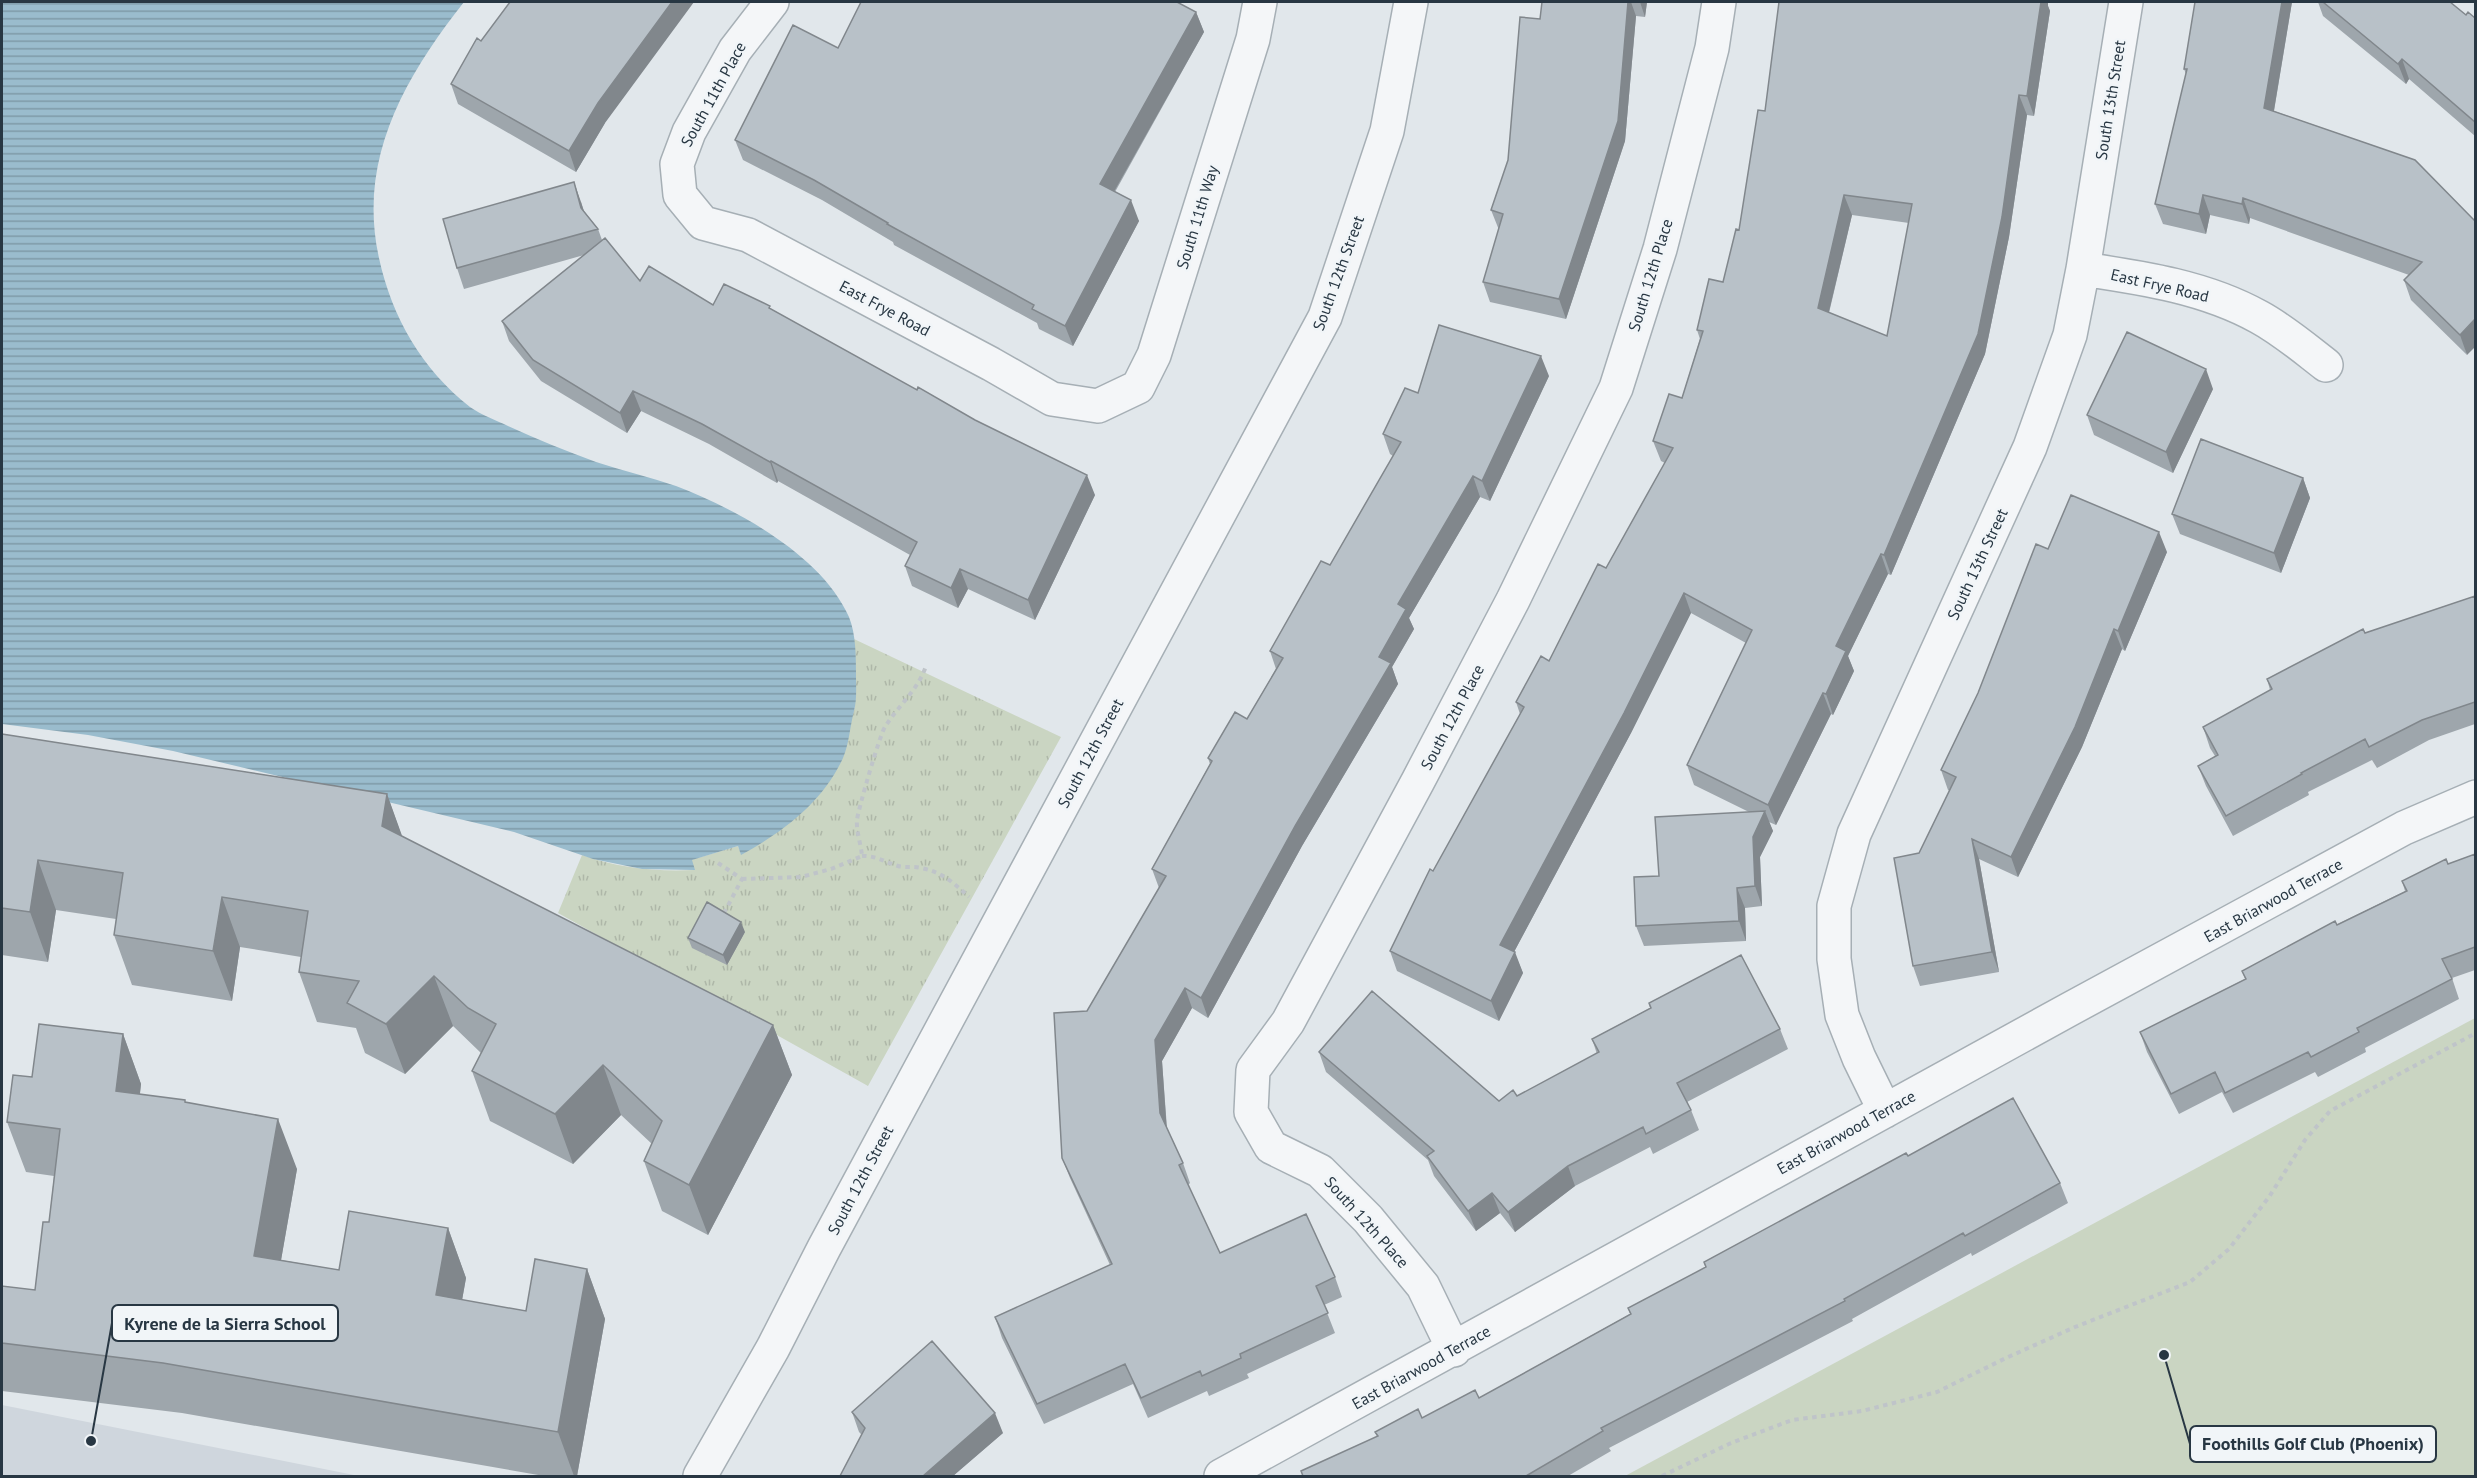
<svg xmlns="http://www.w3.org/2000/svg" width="2477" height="1478" viewBox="0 0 2477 1478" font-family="'PT Sans',sans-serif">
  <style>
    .built { fill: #cfd6dd }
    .grass { fill: #cad5c2 }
    .park { fill: url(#park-tufts) }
    .water { fill: url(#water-rules) }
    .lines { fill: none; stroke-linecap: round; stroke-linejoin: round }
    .minor-casing { stroke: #a6afb5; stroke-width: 36 }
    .path { stroke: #bfc4c9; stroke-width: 4; stroke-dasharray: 4.5 4.5; stroke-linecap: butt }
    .minor { stroke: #f4f6f8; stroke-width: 33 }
    .wall { fill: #9ea6ac; fill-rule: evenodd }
    .shaded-wall { fill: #81878c }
    .building { fill: #b8c1c8; stroke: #81878c; stroke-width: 1.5; fill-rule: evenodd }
    .labels { text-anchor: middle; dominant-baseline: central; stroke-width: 5; stroke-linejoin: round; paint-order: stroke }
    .street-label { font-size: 16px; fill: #283743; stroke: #f1f5f8 }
    .leader { fill: none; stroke: #283743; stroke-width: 2 }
    .callout-dot { fill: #283743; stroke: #f1f5f8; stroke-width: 2 }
    .callout { fill: #f1f5f8; stroke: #283743; stroke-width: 2 }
    .callout-label { font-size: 18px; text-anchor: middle; font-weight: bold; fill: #283743 }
  </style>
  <defs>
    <pattern id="park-tufts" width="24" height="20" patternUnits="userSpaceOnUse" patternTransform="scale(1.5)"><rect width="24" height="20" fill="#cad5c2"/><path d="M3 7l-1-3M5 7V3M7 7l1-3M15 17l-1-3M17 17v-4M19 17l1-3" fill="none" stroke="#aeb7a8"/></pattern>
    <pattern id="water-rules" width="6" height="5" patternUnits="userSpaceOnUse" patternTransform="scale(1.5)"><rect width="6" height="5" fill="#9abccd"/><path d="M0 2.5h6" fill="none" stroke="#7e9aa8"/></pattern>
  </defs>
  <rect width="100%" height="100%" fill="#e1e7eb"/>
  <path class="built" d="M2,1405L359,1476H2Z"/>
  <path class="grass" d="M2475,1018V1476H1625Z"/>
  <path class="park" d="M854,639L1061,737L868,1086L558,913L582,855C618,868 657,872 694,870L691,860L738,846L741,854L853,714L855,707Z"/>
  <path class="water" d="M2,2H464C405,77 357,159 379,258C392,318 422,369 470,407C481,415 496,420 508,426C536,439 566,451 596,462C623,471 650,477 676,486C736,509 822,555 849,617C856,634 856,657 856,676C856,687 857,700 854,711C850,726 849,744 843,758C823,802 783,832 741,855L738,846L692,860L695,870L642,869L593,859L514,832L173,751L88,735L2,724Z"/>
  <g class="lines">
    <g class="minor-casing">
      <path id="minor" d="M772,2L735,50L689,132L677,164L680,195L703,223L748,235L991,364L1052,399L1098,406L1138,387L1154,355L1253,39L1260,2
        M2083,269C2143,278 2205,287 2259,317C2283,330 2304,348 2326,365
        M1885,1111L1859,1058L1842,1015L1834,959V906L1854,834L2030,447L2070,335L2083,269L2126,2
        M1454,1350L1423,1286L1368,1219L1320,1171L1271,1147L1251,1112L1253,1070L1288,1022L1418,781L1513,600L1616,388L1660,249L1712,48L1719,2
        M700,1476L773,1348L824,1248L1325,317L1387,131L1411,2
        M1221,1476L2070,1009L2404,828L2476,797"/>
    </g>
    <path class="path" d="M862,856C874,855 885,862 898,866C905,868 913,866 921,868C942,872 954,883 969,897
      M718,863L742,879L724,913
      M742,879L801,877L831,869L862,856C861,844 856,831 857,820C858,810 880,734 885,727C898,706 918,690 926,666
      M1662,1476L1731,1443L1792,1420L1862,1411L1937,1392L2006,1358L2075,1327L2190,1282L2229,1249L2269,1197L2305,1140L2330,1111L2476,1033"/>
    <use href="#minor" class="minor"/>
  </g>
  <path class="wall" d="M1542,2H1647L1645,17L1636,16L1625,141L1566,319L1490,302L1483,282L1499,230L1491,210L1508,160L1540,19Z
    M2048,2V6L2050,11L2034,116L2027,115L2009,237L1985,354L1891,575L1888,574L1848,656L1854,671L1833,715L1831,714L1776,825L1769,822L1773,831L1760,857L1762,906L1745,908L1746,941L1644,946L1636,926L1659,876L1749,812L1694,785L1687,765L1746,643L1691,613L1631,733L1514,952L1523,973L1499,1021L1397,971L1390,951L1520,714L1516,702L1549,661L1606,568L1665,463L1661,461L1653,441L1682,398L1700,339L1697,330L1723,282L1739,230L1765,111ZM1852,215L1909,223L1887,336L1829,313Z
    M2292,2L2274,111L2415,160L2467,355L2411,300L2404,280L2409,275L2250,218L2249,224L2210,215L2206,234L2163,224L2155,204L2186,74L2184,69Z
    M2318,2H2450L2466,15L2475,18V136L2409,79L2406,84L2323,16Z
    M1196,12L1204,32L1115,192L1139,221L1073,346L1039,329L1037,323L894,245L893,242L822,200L743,160L735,140L838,48Z
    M481,41L605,123L576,172L458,104L451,84Z
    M581,202L584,211L598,229L602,240L640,281L713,305L771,309L1095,495L1035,620L968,589L958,608L912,586L905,566L910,555L778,481L777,483L709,444L641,411L627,433L541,381L509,341L502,321L584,255L464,289L457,268Z
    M1549,376L1490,501L1480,497L1409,618L1414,629L1392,667L1398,684L1302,846L1208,1018L1192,1008L1162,1061L1167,1128L1183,1163L1190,1183L1188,1185L1220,1253L1335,1277L1342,1297L1324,1305L1335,1333L1247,1374L1249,1378L1209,1396L1207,1391L1148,1418L1133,1384L1044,1424L1002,1338L995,1317L1110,1265L1070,1178L1062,1158L1087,1011L1159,888L1152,869L1210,764L1208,758L1247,719L1276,669L1270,651L1330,565L1393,456L1390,454L1383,434L1418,393Z
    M2213,389L2173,473L2094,435L2087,415Z
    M2303,478L2310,498L2281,573L2180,534L2172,514Z
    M2048,549L2167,552L2125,651L2122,649L2082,747L2018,877L1979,859L1999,972L1920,986L1913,966L1919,853L1950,791L1948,790L1941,770Z
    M2475,596V724L2429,740L2377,768L2372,760L2308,792L2309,795L2233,836L2206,786L2198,766L2215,756L2210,748L2203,727L2270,690L2267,679L2365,633Z
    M2,734L387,794L402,837L773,1025L792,1075L708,1235L662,1211L644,1161L652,1144L621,1115L573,1164L490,1121L472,1071L481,1053L453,1026L405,1074L365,1053L356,1028L317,1022L299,972L301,957L240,947L232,1001L132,985L114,935L116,919L56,910L48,962L2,955Z
    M2475,854V970L2452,978L2459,999L2365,1048L2366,1052L2318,1077L2315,1072L2233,1113L2222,1092L2179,1114L2147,1052L2140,1032L2245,979L2242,971L2405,891L2402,881Z
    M745,932L727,965L692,948L688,938Z
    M1649,1003L1780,1029L1788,1049L1687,1102L1691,1110L1699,1130L1653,1154L1650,1147L1575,1186L1515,1232L1500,1213L1476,1231L1434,1176L1428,1160L1326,1072L1319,1052L1499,1101L1517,1096L1597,1054L1592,1039L1650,1008Z
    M123,1034L141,1084L140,1094L186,1102L297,1169L281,1260L339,1270L448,1228L466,1278L462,1300L526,1311L587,1269L605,1319L577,1476H544L182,1413L2,1391V1286L35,1290L49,1222L54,1176L26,1172L7,1122L32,1077Z
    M1908,1156L2060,1183L2068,1203L1972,1256L1971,1253L1852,1319L1853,1321L1609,1448L1611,1451L1568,1476H1303L1301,1471L1377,1437L1375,1432L1422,1418L1479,1398L1630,1314L1628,1308L1706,1268L1704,1262Z
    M852,1412L1003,1433L953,1476H840L862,1435L859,1432Z"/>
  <path class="shaded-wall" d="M672,2H694L605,123L576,172L569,151L598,103Z
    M1628,2H1631L1636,16L1625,141L1566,319L1559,299Z
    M1640,2H1647L1645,17Z
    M2041,2H2048V6L2050,11L2034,116L2027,96Z
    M2282,2H2292L2271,128L2264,108Z
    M1196,12L1204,32L1107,204L1100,184Z
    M2402,59L2409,79L2406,84L2398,64Z
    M2019,95L2027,115L2009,237L1985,354L1891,575L1884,555Z
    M574,182L581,202L589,228L581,208Z
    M1844,195L1852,215L1825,328L1818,308Z
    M2203,195L2210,215L2206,234L2199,214Z
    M2243,198L2250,218L2249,224L2242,204Z
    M1131,200L1139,221L1073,346L1065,326Z
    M2475,319V347L2467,355L2460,335Z
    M1541,356L1549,376L1490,501L1482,481Z
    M2206,369L2213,389L2173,473L2166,452Z
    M633,391L641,411L627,433L620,413Z
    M771,461L778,481L777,483L770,462Z
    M1087,475L1095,495L1035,620L1028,600Z
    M1473,476L1480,497L1409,618L1414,629L1392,667L1398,684L1302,846L1208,1018L1201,998L1398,604Z
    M2303,478L2310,498L2281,573L2274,553Z
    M2159,532L2167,552L2125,651L2118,631Z
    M1881,554L1888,574L1848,656L1854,671L1833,715L1826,694L1836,646Z
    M960,569L968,589L958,608L951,588Z
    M1684,593L1691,613L1631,733L1507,965L1500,945Z
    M2114,629L2122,649L2082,747L2018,877L2011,857Z
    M1823,693L1831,714L1776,825L1768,805Z
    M387,794L405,844L382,826Z
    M1765,811L1773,831L1760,857L1762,906L1755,886L1753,837Z
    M1972,839L1979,859L1999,972L1992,952Z
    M38,860L56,910L48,962L30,912Z
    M1737,888L1745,908L1746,941L1739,921Z
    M222,897L240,947L232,1001L213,951Z
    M741,922L745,932L727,965L723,955Z
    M1515,952L1523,973L1499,1021L1491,1001Z
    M434,976L453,1026L405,1074L386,1024Z
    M1185,988L1192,1008L1162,1061L1167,1133L1160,1113L1155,1040Z
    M773,1025L792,1075L708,1235L689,1185Z
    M123,1034L141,1084L134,1141L116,1091Z
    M603,1065L621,1115L573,1164L555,1114Z
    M278,1119L297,1169L273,1306L254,1256Z
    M1568,1166L1575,1186L1515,1232L1508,1212Z
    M1492,1193L1500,1213L1476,1231L1468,1211Z
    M448,1228L466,1278L454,1345L436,1295Z
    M587,1269L605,1319L577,1476H574L558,1432Z
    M995,1413L1003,1433L953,1476H923Z"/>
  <path class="building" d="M510,2H672L598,103L569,151L451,84L477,38L481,41Z
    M861,2H1177L1196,12L1100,184L1131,200L1065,326L1032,309L1034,305L887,224L888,223L814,180L735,140L793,25L838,48Z
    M1542,2H1628L1618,121L1559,299L1483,282L1503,214L1491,210L1508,160L1520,17L1540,19Z
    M1779,2H2041L2027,96L2019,95L2002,217L1978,334L1884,555L1881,554L1836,646L1846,651L1826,694L1823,693L1768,805L1687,765L1752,630L1684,593L1624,713L1500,945L1515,952L1491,1001L1390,951L1430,869L1433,871L1524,707L1516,702L1541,656L1549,661L1598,564L1606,568L1673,448L1653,441L1669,394L1682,398L1703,331L1697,330L1709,279L1723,282L1736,229L1739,230L1758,110L1765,111ZM1844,195L1912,204L1887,336L1818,308Z
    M2195,2H2282L2264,108L2415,160L2475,221V319L2460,335L2404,280L2422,262L2243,198L2242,204L2203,195L2199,214L2155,204L2187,69H2184Z
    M2323,2H2450L2466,15L2468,12L2475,18V122L2402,59L2398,64Z
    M574,182L581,208L598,229L457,268L443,219Z
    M605,238L640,281L649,266L713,305L724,284L770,306L769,308L917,390L918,387L975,420L1087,475L1028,600L960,569L951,588L905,566L917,542L771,461L770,462L702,424L633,391L620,413L533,360L502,321Z
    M1439,325L1541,356L1482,481L1473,476L1398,604L1406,609L1379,657L1391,663L1295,826L1201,998L1185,988L1155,1040L1160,1113L1183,1163L1179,1165L1220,1253L1306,1214L1335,1277L1316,1286L1328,1313L1240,1354L1241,1358L1202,1376L1200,1371L1141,1398L1125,1364L1037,1404L995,1317L1112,1264L1062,1158L1054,1013L1087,1011L1166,876L1152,869L1212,761L1208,758L1235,712L1247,719L1283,658L1270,651L1321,561L1330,565L1401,442L1383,434L1405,388L1418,393Z
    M2127,332L2206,369L2166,452L2087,415Z
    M2201,439L2303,478L2274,553L2172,514Z
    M2071,495L2159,532L2118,631L2114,629L2075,727L2011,857L1972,839L1992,952L1913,966L1894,858L1919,853L1956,777L1941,770L1978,693L2036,544L2048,549Z
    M2475,596V702L2422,720L2369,747L2365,739L2301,773L2302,774L2226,816L2198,766L2218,755L2203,727L2272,689L2267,679L2363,629L2365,633Z
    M2,734L387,794L382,826L773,1025L689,1185L644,1161L662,1121L603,1065L555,1114L472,1071L496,1024L468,1008L434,976L386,1024L347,1003L359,981L299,972L308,911L222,897L213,951L114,935L123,873L38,860L30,912L2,908Z
    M1765,811L1753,837L1755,886L1737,888L1739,921L1636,926L1634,877L1659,876L1655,817Z
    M2475,854V947L2442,959L2452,979L2357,1028L2359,1032L2311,1057L2308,1052L2225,1093L2215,1072L2171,1094L2140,1032L2246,979L2242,971L2335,921L2337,925L2407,891L2402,881L2446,859L2448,864Z
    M707,902L741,922L723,955L688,938Z
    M1741,955L1780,1029L1677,1083L1691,1110L1646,1134L1643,1127L1568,1166L1508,1212L1492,1193L1468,1211L1427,1156L1434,1151L1319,1052L1372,991L1499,1101L1513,1090L1517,1096L1599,1052L1592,1039L1651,1008L1649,1003Z
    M39,1024L123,1034L116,1091L185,1100V1102L278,1119L254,1256L339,1270L349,1211L448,1228L436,1295L526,1311L535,1259L587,1269L558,1432L163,1363L2,1343V1286L35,1290L43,1222H49L60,1129L7,1122L13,1075L32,1077Z
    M2013,1098L2060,1183L1965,1236L1963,1233L1844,1299L1845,1301L1601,1428L1603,1431L1526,1476H1303L1301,1471L1378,1436L1375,1432L1418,1409L1422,1418L1475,1390L1479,1398L1631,1314L1628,1308L1706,1267L1704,1262L1906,1153L1908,1156Z
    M932,1341L995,1413L923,1476H840L865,1428L852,1412Z"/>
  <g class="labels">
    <g class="street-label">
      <text transform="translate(713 94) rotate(-61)">South 11th Place</text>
      <text transform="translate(2110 100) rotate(-81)">South 13th Street</text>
      <text transform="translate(1197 217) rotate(-73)">South 11th Way</text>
      <text transform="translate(1338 273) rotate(-70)">South 12th Street</text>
      <text transform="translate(1650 275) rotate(-73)">South 12th Place</text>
      <text transform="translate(2160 285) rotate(13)">East Frye Road</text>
      <text transform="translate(885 308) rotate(28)">East Frye Road</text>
      <text transform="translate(1977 564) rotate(-65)">South 13th Street</text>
      <text transform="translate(1452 717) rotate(-62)">South 12th Place</text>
      <text transform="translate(1090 753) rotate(-62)">South 12th Street</text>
      <text transform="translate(2273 900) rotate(-29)">East Briarwood Terrace</text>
      <text transform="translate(1846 1132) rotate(-29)">East Briarwood Terrace</text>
      <text transform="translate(860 1180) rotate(-62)">South 12th Street</text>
      <text transform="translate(1367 1222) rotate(48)">South 12th Place</text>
      <text transform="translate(1421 1367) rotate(-29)">East Briarwood Terrace</text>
    </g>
  </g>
  <path class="leader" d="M91 1441L112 1323M2164 1355L2190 1444"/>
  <g class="callout-dot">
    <circle cx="91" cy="1441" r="6"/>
    <circle cx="2164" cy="1355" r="6"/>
  </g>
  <g class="callout">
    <rect x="112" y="1305" width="226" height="36" rx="6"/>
    <rect x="2190" y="1426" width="246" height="36" rx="6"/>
  </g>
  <g class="callout-label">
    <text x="225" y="1330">Kyrene de la Sierra School</text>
    <text x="2313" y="1450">Foothills Golf Club (Phoenix)</text>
  </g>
  <rect width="2477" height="1478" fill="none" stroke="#283743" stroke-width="6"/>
</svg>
